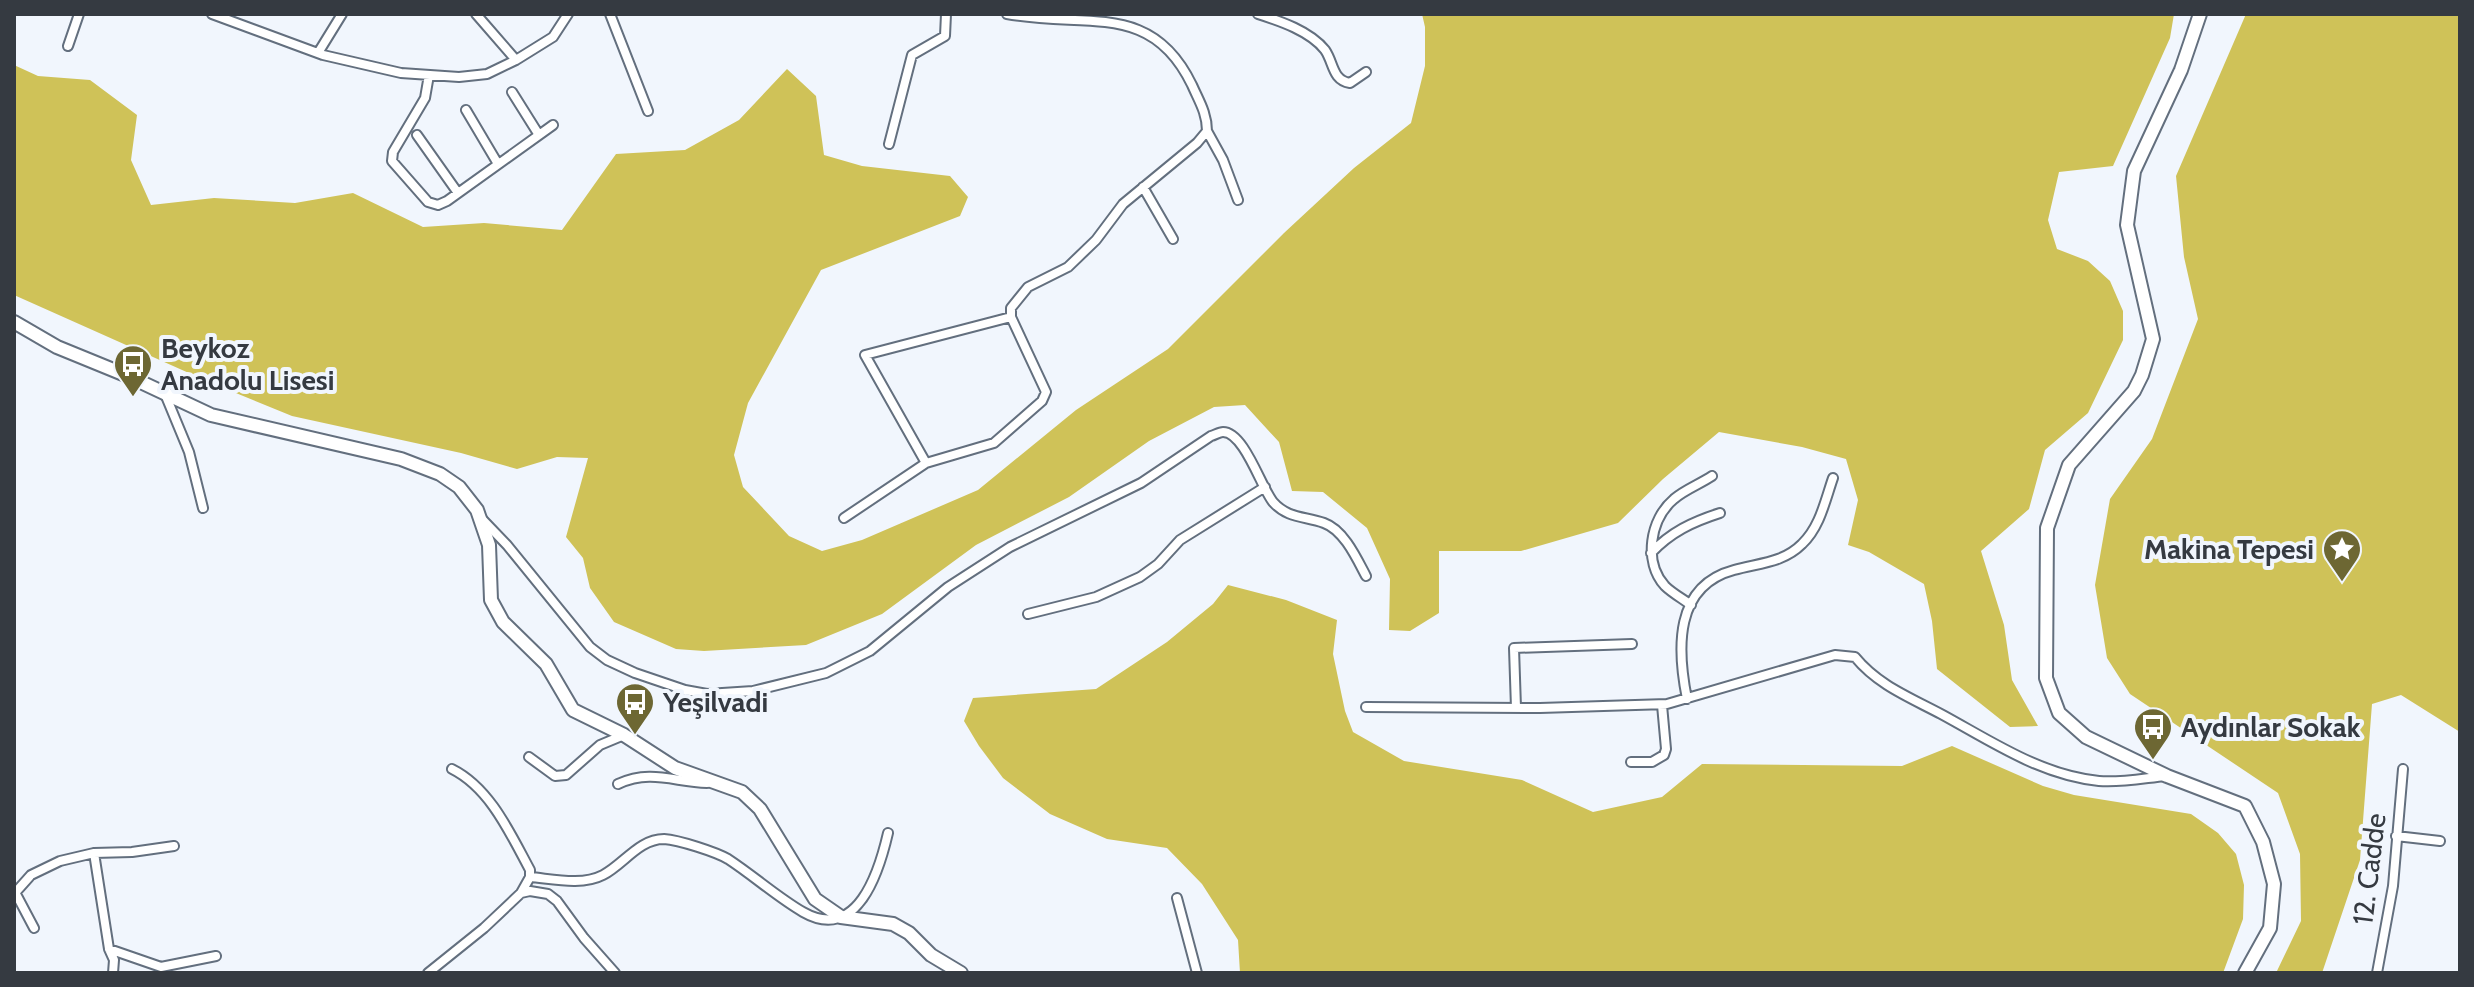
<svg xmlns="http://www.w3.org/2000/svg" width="2474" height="987" viewBox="0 0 2474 987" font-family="Cabin,sans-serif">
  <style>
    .forest { fill: #cfc258 }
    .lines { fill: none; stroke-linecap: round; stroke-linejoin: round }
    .street-casing { stroke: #636f7e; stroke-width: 12 }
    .secondary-casing { stroke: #636f7e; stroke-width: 16 }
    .street { stroke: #fff; stroke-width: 8 }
    .secondary { stroke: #fff; stroke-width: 12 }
    .labels { text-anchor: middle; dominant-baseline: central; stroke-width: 8; stroke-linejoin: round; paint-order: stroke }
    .poi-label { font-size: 28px; font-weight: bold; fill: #353a41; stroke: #f1f6fd; text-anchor: start }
    .street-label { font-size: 28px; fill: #353a41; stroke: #f1f6fd }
  </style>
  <rect width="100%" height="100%" fill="#f1f6fd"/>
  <path class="forest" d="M1422,14H2174L2170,38L2113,166L2059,172L2048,220L2057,249L2088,261L2110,281L2123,311V340L2088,413L2045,450L2029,509L1981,551L2004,625L2012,680L2038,726L2010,727L1937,669L1932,621L1924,584L1869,552L1848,545L1858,500L1846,459L1802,447L1719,432L1663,479L1618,523L1521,551H1439V613L1410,631L1389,630L1390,579L1367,528L1323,492L1292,491L1279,442L1245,405L1214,407L1149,441L1069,497L976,545L882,614L806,645L704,651L676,649L614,622L590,588L583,558L566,537L588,458L557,457L517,469L461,453L292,416L209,382L14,295V65L38,76L90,80L137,115L131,160L151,205L214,198L295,203L353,193L423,227L484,223L562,230L616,154L685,150L739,120L787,69L816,96L824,155L862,166L950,176L968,197L960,216L821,270L748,403L734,455L743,487L789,536L822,551L862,540L978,490L1076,410L1168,349L1284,233L1354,168L1411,123L1425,66V27Z
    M2246,14H2460V732L2401,695L2372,704L2360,860L2322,973H2276L2301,921L2300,854L2278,793L2130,694L2107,658L2095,585L2110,499L2152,439L2198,319L2184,257L2176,176Z
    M1228,585L1286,600L1337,620L1333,654L1345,711L1353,732L1404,761L1522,780L1593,812L1662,797L1702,764L1902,766L1952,746L2043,786L2074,795L2191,814L2218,833L2236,854L2244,885L2243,919L2223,973H1240L1238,940L1202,884L1167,848L1107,839L1050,814L1003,778L979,746L964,721L973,698L1096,689L1167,642L1213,604Z"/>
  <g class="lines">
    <g class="street-casing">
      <path id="street" d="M212,14L323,55L401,73L459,77L487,74L516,60L553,37L568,14
        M476,14L516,60
        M610,14L648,111
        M1007,14C1086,29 1151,0 1192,85C1199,101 1207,113 1207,131L1197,143L1123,204L1096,240L1068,267L1028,287L1011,308V317L1046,392L1042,401L994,443L926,463L865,355L1011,317
        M1258,14C1280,21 1310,31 1325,50C1334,63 1332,80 1350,83L1366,72
        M68,46L79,14
        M318,53L342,14
        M429,75L425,98L393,152L392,161L428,202L438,205L447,201L553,125
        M512,92L539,135
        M466,110L498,164
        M1207,131L1223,160L1238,200
        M417,135L458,193
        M889,144L912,55L945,36L946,14
        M1143,187L1173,239
        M165,394L189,452L203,508
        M844,518L926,463
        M482,519L507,545L590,647L607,660L635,673L685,690L707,694L753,691L826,673L870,651L948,587L1010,547L1141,483L1211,436C1215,435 1219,432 1223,432C1244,432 1261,487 1273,502C1288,519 1305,516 1324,523C1344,530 1357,559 1366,576
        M1651,553C1671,532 1692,522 1720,513
        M1691,605C1683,599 1672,593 1665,586C1643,562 1650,519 1674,499C1684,490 1700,484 1712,476
        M1028,614L1096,597L1140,577L1158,564L1180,540L1265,487
        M1687,699C1677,649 1674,586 1734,570C1759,563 1783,563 1802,544C1820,527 1825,501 1833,478
        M1366,707L1540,708L1667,704L1835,655L1855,657C1878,685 1909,697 1941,714C1991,741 2040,775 2099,781C2120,783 2145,778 2166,776
        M1516,708L1514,648L1632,644
        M529,757L555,776L566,775L600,745L624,735
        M1631,762H1652L1664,755L1666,749L1662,705
        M452,769C490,788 510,833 530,870V877L521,893
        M618,784C651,769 674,782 707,783
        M2396,836L2440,841
        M94,853L109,949L114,960L113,973
        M530,877C553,879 582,886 603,875C624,864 639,839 664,839C679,840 716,852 728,859C754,876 777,897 803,912C857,943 879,872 888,833
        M14,894L31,875L60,861L94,853L132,852L174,846
        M16,894L34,928
        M1177,898L1197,973
        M109,949L161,967L216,956
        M428,973L484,928L521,893L530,891L548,894L557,901L584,938L615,973
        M2377,973L2393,886L2403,769"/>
    </g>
    <g class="secondary-casing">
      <path id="secondary" d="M2200,14L2181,70L2134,171L2127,225L2153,339L2142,375L2134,391L2069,465L2047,528L2046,678L2059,713L2086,737L2167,776L2245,806L2263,842L2274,884L2270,928L2245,973
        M14,322L57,347L128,376L211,415L401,459L440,474L459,487L477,510L489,545L491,600L503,622L546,664L573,710L624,735L675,768L742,792L760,809L815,899L841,917L893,924L909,933L931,955L961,973"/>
    </g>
    <use href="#street" class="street"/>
    <use href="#secondary" class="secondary"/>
  </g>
  <defs>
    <g id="bus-pin" transform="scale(2)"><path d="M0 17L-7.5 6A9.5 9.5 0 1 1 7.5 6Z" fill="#6d6733" stroke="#f1f6fd"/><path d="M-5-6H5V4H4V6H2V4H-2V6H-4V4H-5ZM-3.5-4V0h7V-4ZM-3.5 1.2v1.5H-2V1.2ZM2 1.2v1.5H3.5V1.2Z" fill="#fff"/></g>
    <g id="sight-pin" transform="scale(2)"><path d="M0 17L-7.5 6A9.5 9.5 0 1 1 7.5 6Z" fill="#6d6733" stroke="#f1f6fd"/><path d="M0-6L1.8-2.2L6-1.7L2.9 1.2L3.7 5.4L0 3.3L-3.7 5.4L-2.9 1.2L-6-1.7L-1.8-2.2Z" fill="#fff"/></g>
  </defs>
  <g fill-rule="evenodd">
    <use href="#bus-pin" x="133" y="364"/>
    <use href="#sight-pin" x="2342" y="549"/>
    <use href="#bus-pin" x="635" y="702"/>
    <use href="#bus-pin" x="2153" y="727"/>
  </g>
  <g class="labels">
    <g class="poi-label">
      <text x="161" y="348">Beykoz<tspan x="161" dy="32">Anadolu Lisesi</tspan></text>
      <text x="2314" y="549" text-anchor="end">Makina Tepesi</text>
      <text x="663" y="702">Yeşilvadi</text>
      <text x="2181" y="727">Aydınlar Sokak</text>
    </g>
    <g class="street-label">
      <text transform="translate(2369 869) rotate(-83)">12. Cadde</text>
    </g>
  </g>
  <rect width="2474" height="987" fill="none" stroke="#353a41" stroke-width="32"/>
</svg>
